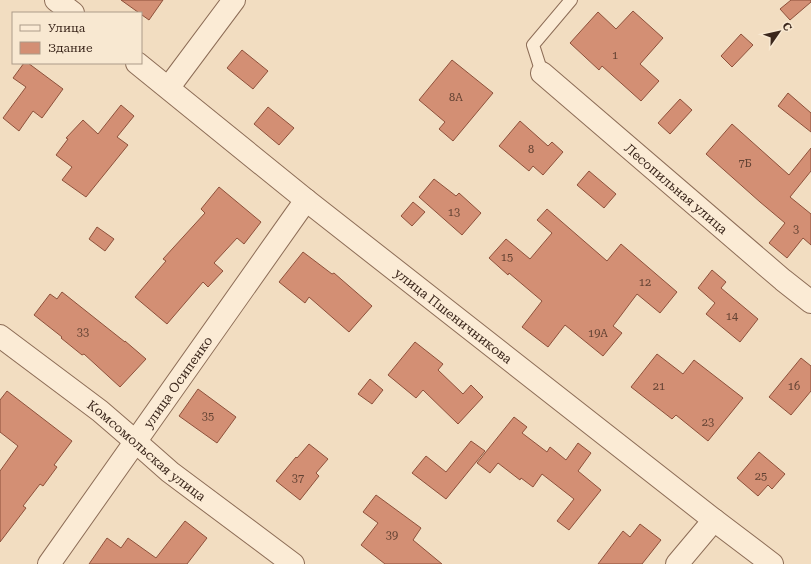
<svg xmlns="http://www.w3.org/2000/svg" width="811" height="564" viewBox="0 0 811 564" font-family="'Roboto Serif',serif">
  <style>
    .building { fill: #d38f74; stroke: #8e513b }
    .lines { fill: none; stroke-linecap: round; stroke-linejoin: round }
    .service-casing { stroke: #8d6d57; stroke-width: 14 }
    .minor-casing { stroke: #8d6d57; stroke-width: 24 }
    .tertiary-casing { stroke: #8d6d57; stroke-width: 24 }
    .service { stroke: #fbebd5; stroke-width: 12 }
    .minor { stroke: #fbebd5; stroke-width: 22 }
    .tertiary { stroke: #fbebd5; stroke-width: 22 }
    .labels { text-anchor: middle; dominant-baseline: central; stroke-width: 3; stroke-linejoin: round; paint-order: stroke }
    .number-label { font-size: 11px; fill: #614132 }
    .street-label { font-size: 13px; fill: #3b271c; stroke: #f8e8d1 }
  </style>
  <rect width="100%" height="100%" fill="#f2ddc1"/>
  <path class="building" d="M121,0H163L149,20Z
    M791,0H811V2L790,20L780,9Z
    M633,11L663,38L640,64L659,81L641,101L602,66L599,70L570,43L598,12L616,29Z
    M741,34L753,45L732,67L721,56Z
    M242,50L268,71L253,89L227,68Z
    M452,60L493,93L453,141L439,129L445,122L419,100Z
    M24,63H28L63,89L42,118L33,111L19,131L3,118L26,87L13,78Z
    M788,93L811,113V132L778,106Z
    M680,99L692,110L670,134L658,123Z
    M121,105L134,116L117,137L128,145L86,197L62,180L72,167L56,155L68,139L66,138L83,120L98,134Z
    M268,107L294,128L279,145L254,124Z
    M520,121L548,146L552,142L563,152L543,175L533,166L529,171L499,146Z
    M732,124L789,175L811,148V171L790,197L811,214V245L803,238L787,258L769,243L785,223L760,202L706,154Z
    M589,171L616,194L604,208L577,185Z
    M434,179L456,196L459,193L481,213L462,235L419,197Z
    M219,187L261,222L244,244L237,238L214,263L223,271L208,287L203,282L167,324L135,297L166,261L163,259L205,213L201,209Z
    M413,202L425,212L412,226L401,216Z
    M547,209L607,261L621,244L677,292L660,313L637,294L613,326L622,333L603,356L565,325L548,347L522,327L542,301L509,273L508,275L489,258L506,239L530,259L552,233L537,220Z
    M97,227L114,239L105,251L89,239Z
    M303,252L332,274L334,273L372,306L349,332L309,297L305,303L279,282Z
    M712,270L726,282L721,288L758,319L740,342L706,314L715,303L698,288Z
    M62,292L125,342V341L146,359L120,387L84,354L82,355L61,338L62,337L34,315L50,294L57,299Z
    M415,342L443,364L438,370L463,394L471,385L483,397L458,424L423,390L416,398L388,375Z
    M657,354L683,374L694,360L743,398L708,441L676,415L672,419L631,387Z
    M801,358L811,366V391L791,415L769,397Z
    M370,379L383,390L372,404L358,394Z
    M198,389L236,417L217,443L179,416Z
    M7,391L72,441L54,465L57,467L43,486L40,484L23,506L26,508L0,542V471L18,446L0,432V400Z
    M514,417L527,427L522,433L547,452L550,447L566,460L578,443L591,453L578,471L601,490L569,530L557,521L574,499L542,474L533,487L521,478L520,480L498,463L490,473L477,463Z
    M471,441L485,451L446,499L412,473L426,456L446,472Z
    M309,444L328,459L316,473L319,476L300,500L276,481L296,457L297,458Z
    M759,452L785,474L772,489L768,485L758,496L737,478Z
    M376,495L421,528L413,540L442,564H385L361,545L378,523L363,512Z
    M185,521L207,538L187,564H89L107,538L121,548L128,538L156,558Z
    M640,524L661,540L642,564H598L623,531L630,537Z"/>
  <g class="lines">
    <g class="service-casing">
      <path id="service" d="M542,73L533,45L571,0"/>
    </g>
    <g class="minor-casing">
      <g id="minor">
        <path d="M56,0L73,13"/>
        <path id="s1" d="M137,63L306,200L714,520L772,564"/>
        <path id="s2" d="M542,73L783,280L811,302"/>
        <path d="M169,87L234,0"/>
        <path id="s3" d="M49,564L306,200"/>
        <path d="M677,564L714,520"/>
      </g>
    </g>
    <g class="tertiary-casing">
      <g id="tertiary">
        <path id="s4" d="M0,336L100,411L136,442L170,472L293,564"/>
      </g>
    </g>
    <use href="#service" class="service"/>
    <use href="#minor" class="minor"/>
    <use href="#tertiary" class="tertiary"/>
  </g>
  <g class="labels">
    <g class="number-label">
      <text x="615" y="55">1</text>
      <text x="456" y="97">8А</text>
      <text x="531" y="149">8</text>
      <text x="745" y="163">7Б</text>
      <text x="454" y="212">13</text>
      <text x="796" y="229">3</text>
      <text x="507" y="257">15</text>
      <text x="645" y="282">12</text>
      <text x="732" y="316">14</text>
      <text x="83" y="332">33</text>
      <text x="598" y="333">19А</text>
      <text x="659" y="386">21</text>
      <text x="794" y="386">16</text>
      <text x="208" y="416">35</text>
      <text x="708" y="422">23</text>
      <text x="761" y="476">25</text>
      <text x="298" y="478">37</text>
      <text x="392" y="535">39</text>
    </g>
    <g class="street-label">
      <text stroke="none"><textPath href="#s2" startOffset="177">Лесопильная улица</textPath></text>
      <text stroke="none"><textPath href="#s1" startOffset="405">улица Пшеничникова</textPath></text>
      <text stroke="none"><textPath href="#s3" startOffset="223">улица Осипенко</textPath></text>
      <text stroke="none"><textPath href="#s4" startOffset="186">Комсомольская улица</textPath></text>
    </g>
  </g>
  <rect x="12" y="12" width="130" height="52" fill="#f8e8d1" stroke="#ac9b89"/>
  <rect x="20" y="25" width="20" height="6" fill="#fbebd5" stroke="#ac9b89"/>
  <text x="48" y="32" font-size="12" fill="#3b271c">Улица</text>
  <rect x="20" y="42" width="20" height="12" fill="#d38f74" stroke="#ac9b89"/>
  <text x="48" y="52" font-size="12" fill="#3b271c">Здание</text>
  <g transform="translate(779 32) rotate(56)" stroke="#f8e8d1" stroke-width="3" paint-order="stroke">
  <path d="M0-3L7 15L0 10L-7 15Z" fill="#3b271c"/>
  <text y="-6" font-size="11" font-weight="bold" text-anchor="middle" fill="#3b271c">С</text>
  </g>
</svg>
